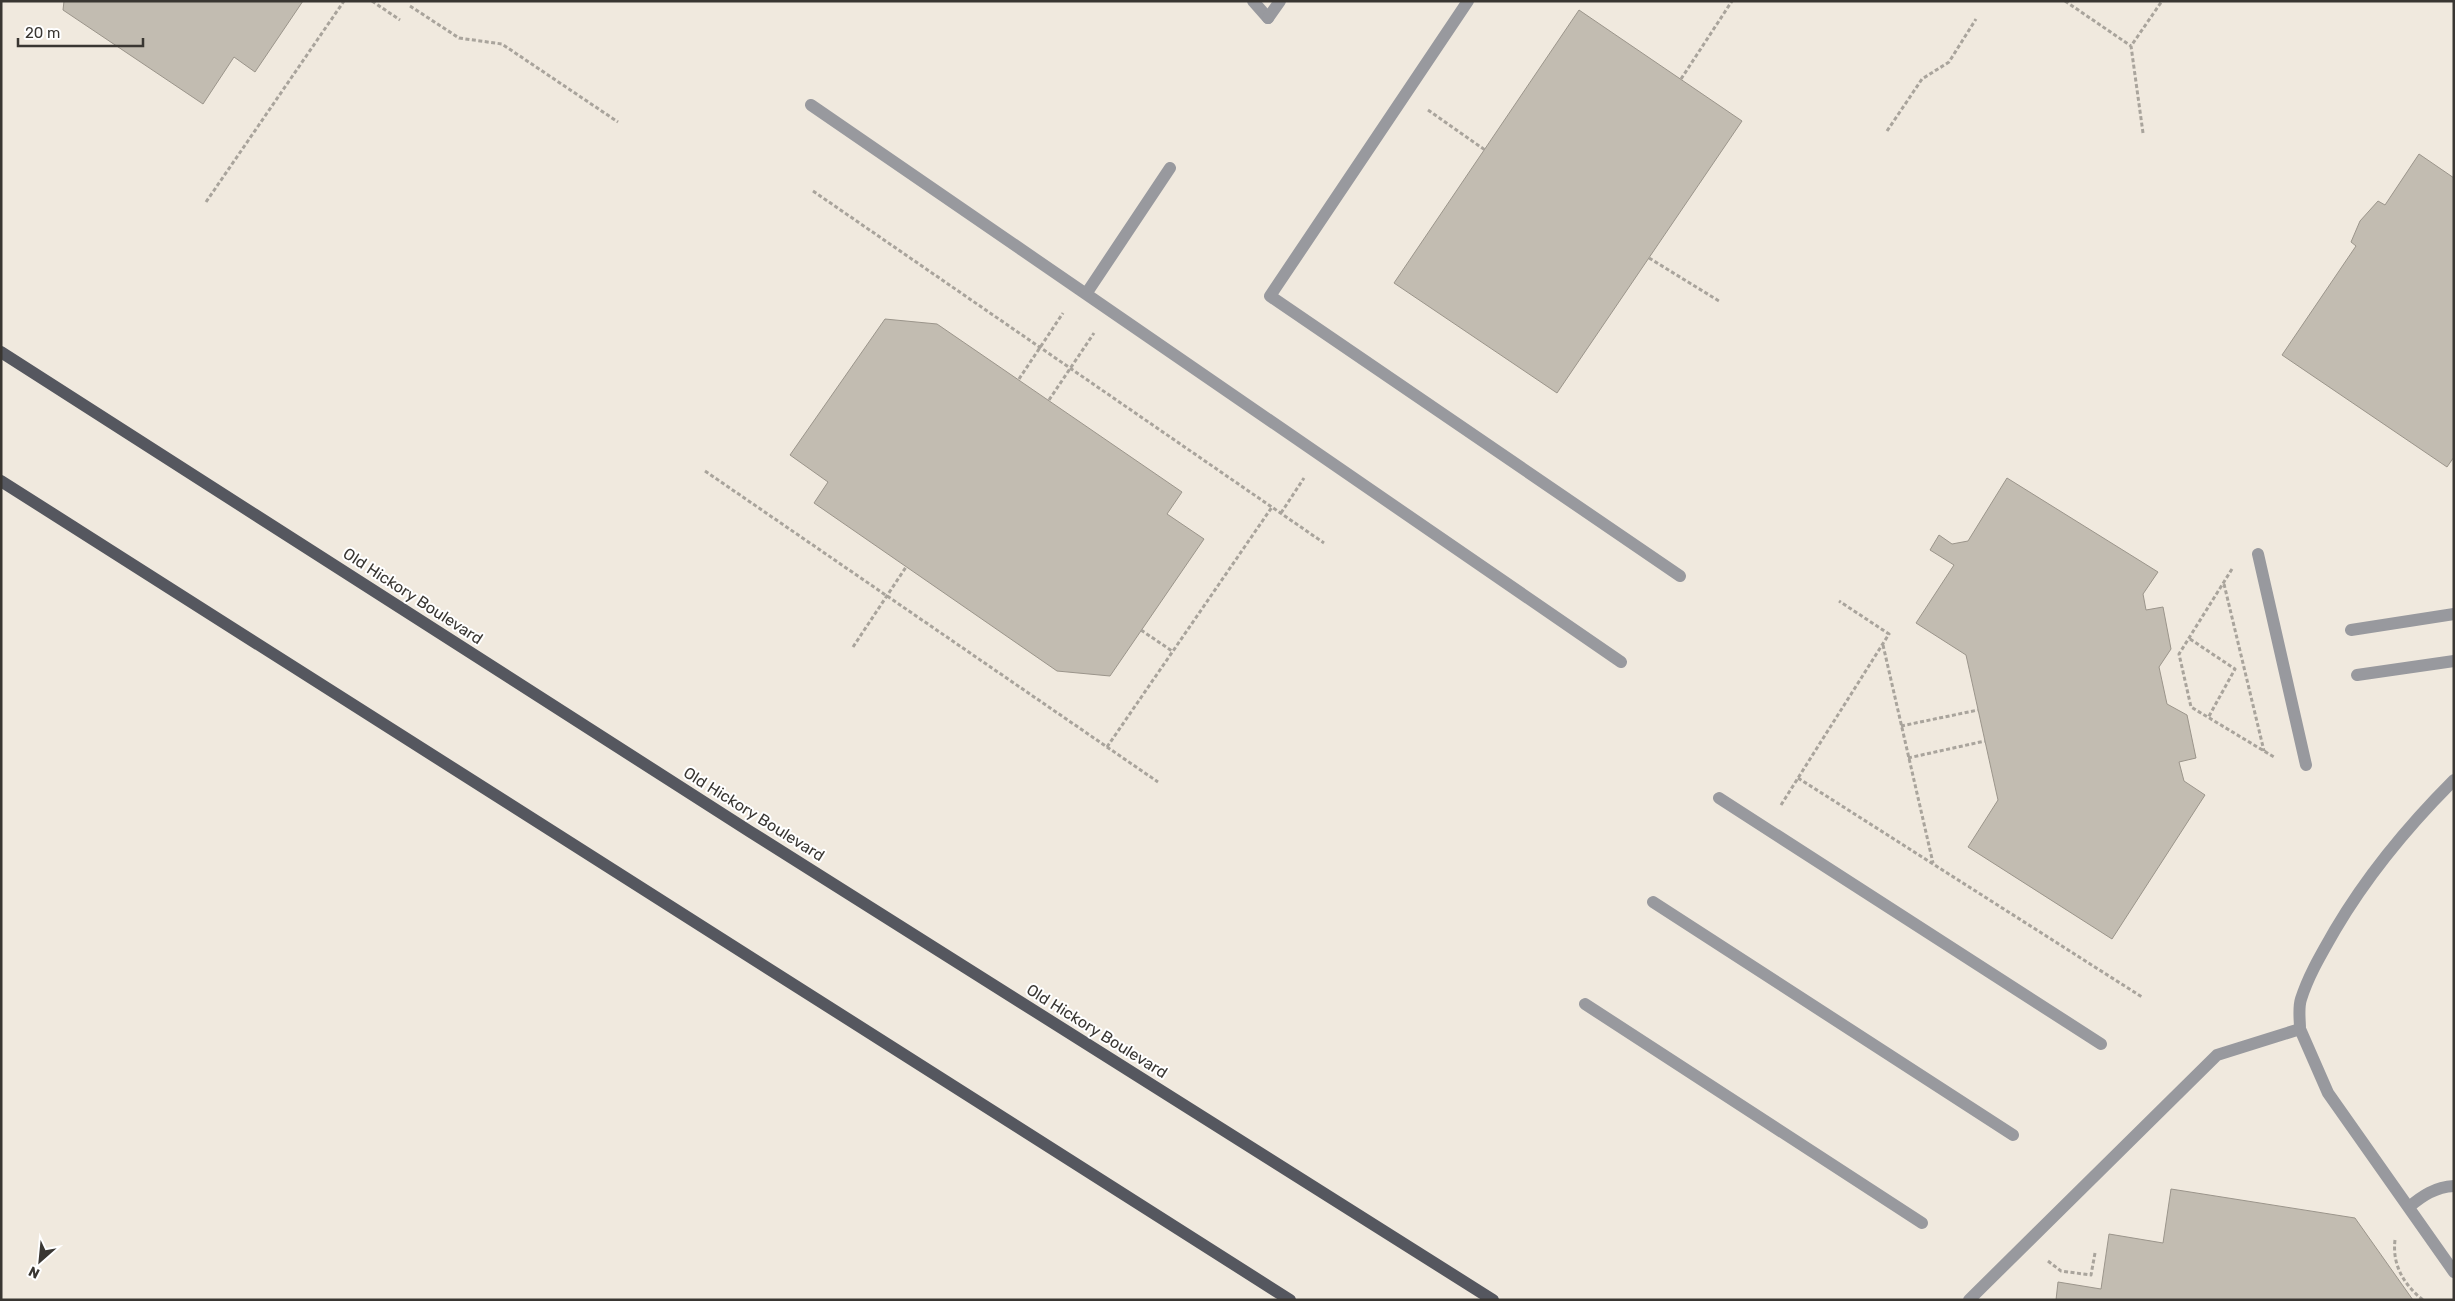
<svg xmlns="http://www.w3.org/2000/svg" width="2455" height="1301" viewBox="0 0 2455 1301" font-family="Rubik,sans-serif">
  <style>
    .building { fill: #c2bcb1; stroke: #9b958b }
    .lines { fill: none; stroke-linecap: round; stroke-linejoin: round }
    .path { stroke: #a9a49c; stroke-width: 3; stroke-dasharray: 4 2.5; stroke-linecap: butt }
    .lane { stroke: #98999e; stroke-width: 12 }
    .street { stroke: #98999e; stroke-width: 12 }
    .primary { stroke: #55575f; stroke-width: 12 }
    .labels { text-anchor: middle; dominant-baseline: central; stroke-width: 4; stroke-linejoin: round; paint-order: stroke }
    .street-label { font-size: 16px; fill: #393632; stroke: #fff }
  </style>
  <rect width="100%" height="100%" fill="#f0e9de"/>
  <path class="building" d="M64,1H303L255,72L234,57L203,104L63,10Z
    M1579,10L1742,121L1557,393L1394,283Z
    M2419,154L2454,178V457L2447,467L2282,355L2356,246L2351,242L2360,221L2378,201L2385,205Z
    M885,319L937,324L1182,492L1167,514L1204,539L1110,676L1057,671L814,503L828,482L790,455Z
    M2007,478L2158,572L2143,594L2146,610L2163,607L2171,649L2159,667L2167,704L2187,715L2196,758L2179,762L2184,781L2205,795L2112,939L1968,847L1998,800L1966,655L1916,623L1954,565L1930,550L1939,535L1952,544L1968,541Z
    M2171,1189L2355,1218L2413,1300H2056L2058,1282L2101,1289L2109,1234L2163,1243Z"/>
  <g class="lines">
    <path class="path" d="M372,1L400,20
      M2065,1L2131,46
      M410,6L459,38L502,44L618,122
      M1681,79L1732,1
      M1428,110L1485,150
      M1887,131L1922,79L1949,62L1976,19
      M2143,133L2131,46L2162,1
      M813,191L1324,543
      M206,202L344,1
      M1649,258L1719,301
      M1019,379L1063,313
      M1049,400L1094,333
      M705,471L1158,782
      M1281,513L1304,478
      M2232,569L2179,654L2191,707L2274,757
      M2224,584L2264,751
      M1141,630L1172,651
      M2190,639L2235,669L2208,718
      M1883,645L1933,863
      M853,647L906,567
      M1901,726L1978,710
      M1107,747L1272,507
      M1908,758L1985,741
      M1798,778L2142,997
      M1781,805L1889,634L1839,601
      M2395,1240C2392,1265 2404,1285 2423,1300
      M2048,1261L2061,1271L2091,1275L2095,1253"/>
    <path class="lane" d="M1253,1L1268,18
      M1468,1L1270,296L1680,576
      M811,105L1086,294
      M1170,168L1086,294L1621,662
      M2258,554L2306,765
      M2351,630L2454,614
      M2357,675L2454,661
      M1719,798L2101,1044
      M1653,902L2013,1135
      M1585,1004L1922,1223
      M2300,1029L2328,1093L2454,1272
      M2409,1207C2422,1196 2435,1187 2454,1186
      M1969,1300L2217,1055L2300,1029C2300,1020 2298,1008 2301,999C2309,974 2322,953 2335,930C2368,874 2408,826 2454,780"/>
    <path class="street" d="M1268,18L1280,1"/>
    <path class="primary" d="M1,352L749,831L1493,1300
      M1,481L1290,1300"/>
  </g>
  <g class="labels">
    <g class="street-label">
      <text transform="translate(413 596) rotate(33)">Old Hickory Boulevard</text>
      <text transform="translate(754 814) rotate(32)">Old Hickory Boulevard</text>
      <text transform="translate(1097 1031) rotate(32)">Old Hickory Boulevard</text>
    </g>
  </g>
  <rect width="2455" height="1301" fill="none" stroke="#393632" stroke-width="5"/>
  <g transform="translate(40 1261) rotate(207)" stroke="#ffffff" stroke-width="4" paint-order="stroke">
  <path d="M0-4L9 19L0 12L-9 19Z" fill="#393632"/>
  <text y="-8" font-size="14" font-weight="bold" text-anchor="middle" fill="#393632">N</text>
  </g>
  <path d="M18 38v8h125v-8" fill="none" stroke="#393632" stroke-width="2.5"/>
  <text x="25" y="38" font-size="15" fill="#393632" stroke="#ffffff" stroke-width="4" paint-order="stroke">20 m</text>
</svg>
